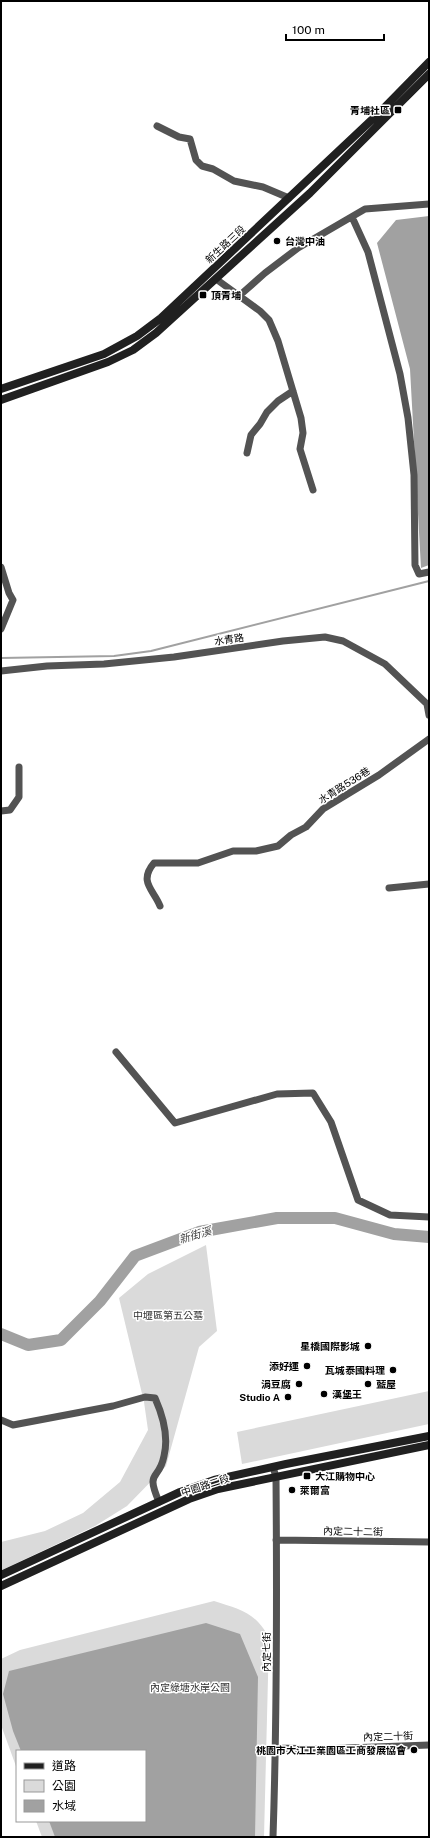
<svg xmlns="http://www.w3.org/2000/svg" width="430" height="1838" viewBox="0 0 430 1838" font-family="'Public Sans','Noto Sans TC',sans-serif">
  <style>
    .green { fill: #dadada }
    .water { fill: #a1a1a1 }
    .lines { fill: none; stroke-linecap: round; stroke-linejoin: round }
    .stream { stroke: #a1a1a1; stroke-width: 2 }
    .river { stroke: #a1a1a1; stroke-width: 12 }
    .minor { stroke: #535353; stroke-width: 7 }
    .secondary { stroke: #202020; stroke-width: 8 }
    .poi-dot { fill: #000; stroke: #fff; stroke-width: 1.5 }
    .labels { text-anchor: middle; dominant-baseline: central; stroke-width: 3; stroke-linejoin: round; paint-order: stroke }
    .poi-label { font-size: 10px; font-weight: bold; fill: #000; stroke: #fff; text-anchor: end }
    .street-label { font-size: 10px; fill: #000; stroke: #fff }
    .park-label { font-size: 10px; fill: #313131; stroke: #fff }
    .water-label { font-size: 11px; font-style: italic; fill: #424242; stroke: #fff }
  </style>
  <rect width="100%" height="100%" fill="#fff"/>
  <path class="green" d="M206,1245L217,1331L199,1347L166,1466L127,1506L95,1526L2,1570L1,1542L45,1531L83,1513L120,1482L148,1430L144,1402L119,1298L148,1274Z
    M429,1391V1424L242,1464L237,1432Z
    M214,1601C239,1609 256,1612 269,1638L264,1837H42L36,1821H145V1751H17V1769L1,1725V1659L20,1650Z"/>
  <path class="water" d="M429,216V565L421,568L410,369L377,243L396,220Z
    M206,1623L240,1634L258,1677L255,1837H55L49,1821H145V1751H21L13,1731L3,1694L9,1671Z"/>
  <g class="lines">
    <path class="stream" d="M1,658L114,656L151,651L429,581"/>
    <path class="river" d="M1,1334L28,1345L61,1340L100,1301L135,1256L199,1232L277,1218H335L394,1234L429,1237"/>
    <path class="minor" d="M157,126L179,137L190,139L196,160L202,166L213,169L234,181L263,187L289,198
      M352,217L368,252L400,374L408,418L414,475L415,565L419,574L429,572
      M216,279L260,311L269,320L278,341L301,418L303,433L300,449L313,490
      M239,296L265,273L298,248L365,209L429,204
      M247,453L251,435L260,424L267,412L278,401L293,391
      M1,567L9,593L13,600L1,629
      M1,671L47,666L104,664L174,657L283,641L325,637L343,641L385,664L427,704L429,715
      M1,811L10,810L19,797V767
      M389,888L429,884
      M160,906C154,890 138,882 154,863H198L233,851H256L278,846L291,835L306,827L323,809L379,775L429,739
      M116,1052L175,1123L277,1094L313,1093L331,1122L358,1200L390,1215L429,1217
      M1,1420L13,1425L113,1406L145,1397L155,1398C163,1416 169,1436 164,1456C159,1482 145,1469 159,1502
      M276,1540L429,1542
      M276,1748L321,1749L429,1745
      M273,1837C277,1717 277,1597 276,1477L273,1467"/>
    <path class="secondary" d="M1,389L104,354L137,336L161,318L378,114L429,62
      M1,400L108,362L133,350L156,333L310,193L429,74
      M1,1575L180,1492L214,1480L286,1464L429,1436
      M1,1586L189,1499L218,1489L429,1445"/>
  </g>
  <g class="poi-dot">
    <rect x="394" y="106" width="8" height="8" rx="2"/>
    <circle cx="277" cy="241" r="4"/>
    <rect x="199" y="291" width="8" height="8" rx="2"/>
    <circle cx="368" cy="1346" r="4"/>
    <circle cx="307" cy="1366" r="4"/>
    <circle cx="393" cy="1370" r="4"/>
    <circle cx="299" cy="1384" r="4"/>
    <circle cx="368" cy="1384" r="4"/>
    <circle cx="324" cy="1394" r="4"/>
    <circle cx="288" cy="1397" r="4"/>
    <rect x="303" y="1472" width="8" height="8" rx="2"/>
    <circle cx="292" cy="1490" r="4"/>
    <circle cx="414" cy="1750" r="4"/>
  </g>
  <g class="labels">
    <g class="poi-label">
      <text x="390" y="110">青埔社區</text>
      <text x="285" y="241" text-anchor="start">台灣中油</text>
      <text x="211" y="295" text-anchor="start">頂青埔</text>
      <text x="360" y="1346">星橋國際影城</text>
      <text x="299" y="1366">添好運</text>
      <text x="385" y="1370">瓦城泰國料理</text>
      <text x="291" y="1384">涓豆腐</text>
      <text x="376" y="1384" text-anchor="start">藍屋</text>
      <text x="332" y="1394" text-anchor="start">漢堡王</text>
      <text x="280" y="1397">Studio A</text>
      <text x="315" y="1476" text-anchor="start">大江購物中心</text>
      <text x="300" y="1490" text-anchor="start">萊爾富</text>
      <text x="406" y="1750">桃園市大江工業園區工商發展協會</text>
    </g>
    <g class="street-label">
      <text transform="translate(225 244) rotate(-43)">新生路三段</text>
      <text transform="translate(229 639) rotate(-8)">水青路</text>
      <text transform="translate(344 785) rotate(-32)">水青路536巷</text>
      <text transform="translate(205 1485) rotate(-18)">中園路二段</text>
      <text transform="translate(353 1531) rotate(1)">內定二十二街</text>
      <text transform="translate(266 1652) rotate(-90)">內定七街</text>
      <text transform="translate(388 1736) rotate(-2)">內定二十街</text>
    </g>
    <g class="park-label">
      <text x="168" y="1315">中壢區第五公墓</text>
      <text x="190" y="1687">內定綠塘水岸公園</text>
    </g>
    <g class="water-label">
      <text transform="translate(195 1235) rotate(-16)">新街溪</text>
    </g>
  </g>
  <rect width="430" height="1838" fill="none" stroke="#000000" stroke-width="4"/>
  <rect x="16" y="1750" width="130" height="72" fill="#ffffff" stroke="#999999"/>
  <rect x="24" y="1763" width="20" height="6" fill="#202020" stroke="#999999"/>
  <text x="52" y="1770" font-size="12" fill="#000000">道路</text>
  <rect x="24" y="1780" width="20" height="12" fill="#dadada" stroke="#999999"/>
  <text x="52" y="1790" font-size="12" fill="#000000">公園</text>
  <rect x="24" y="1800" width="20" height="12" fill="#a1a1a1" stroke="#999999"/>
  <text x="52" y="1810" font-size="12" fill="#000000">水域</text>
  <path d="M286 34v6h98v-6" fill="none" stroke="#000000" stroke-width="2"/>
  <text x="292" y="34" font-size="12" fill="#000000" stroke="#ffffff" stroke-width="3" paint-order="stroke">100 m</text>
</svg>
